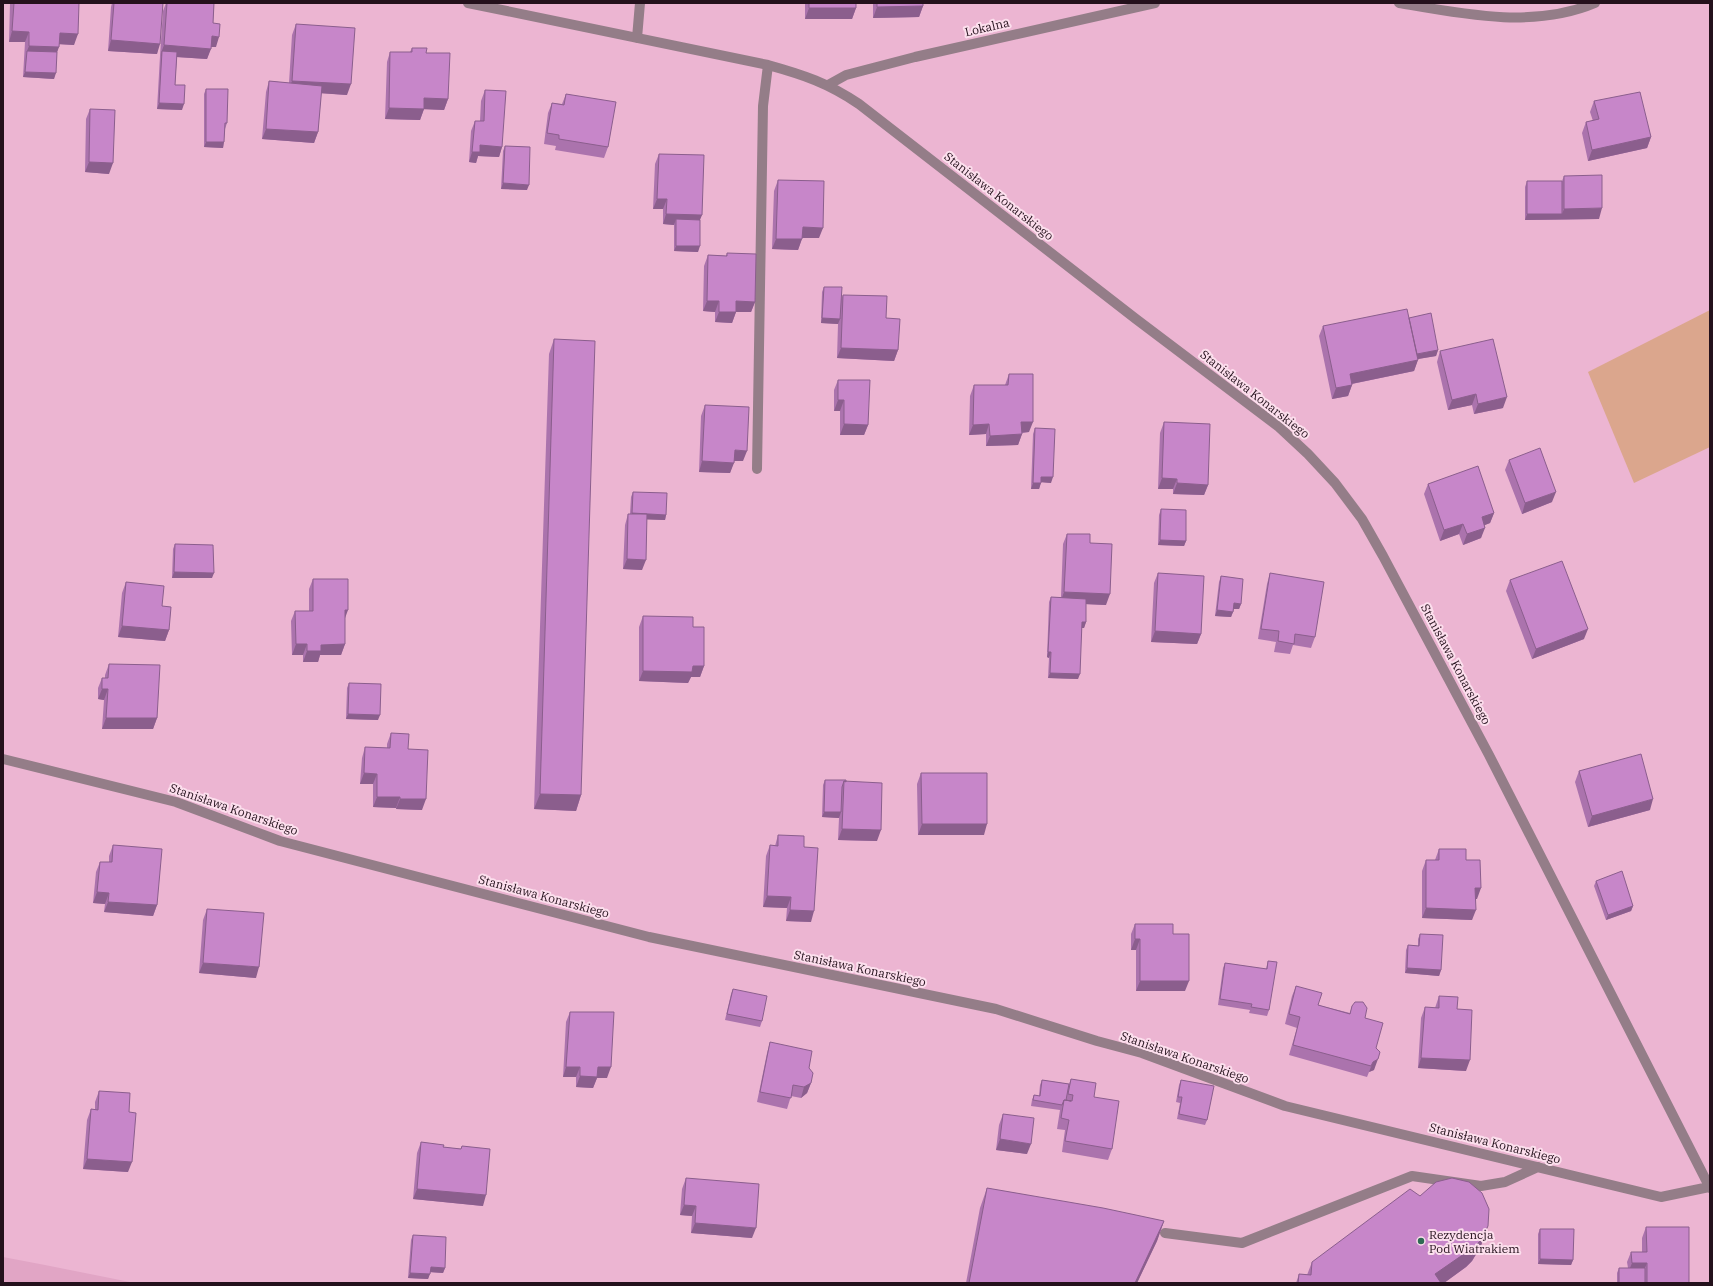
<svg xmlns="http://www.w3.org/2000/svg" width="1713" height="1286" viewBox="0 0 1713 1286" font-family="'IBM Plex Serif',serif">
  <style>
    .built { fill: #e1a5c5 }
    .green { fill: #dba68d }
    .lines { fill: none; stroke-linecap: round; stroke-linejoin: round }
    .minor { stroke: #947d88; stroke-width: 10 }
    .wall { fill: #ab73ad }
    .shaded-wall { fill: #8b5e8d }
    .building { fill: #c786c9; stroke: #8b5e8d }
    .poi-dot { fill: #2f6a54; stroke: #fcdfed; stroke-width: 1.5 }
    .labels { text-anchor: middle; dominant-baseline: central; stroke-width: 4; stroke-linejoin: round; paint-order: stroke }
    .street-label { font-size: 12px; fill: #24111c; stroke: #fcdfed }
    .poi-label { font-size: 12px; fill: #24111c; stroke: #fcdfed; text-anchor: start }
  </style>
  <rect width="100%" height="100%" fill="#ecb5d2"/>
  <path class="built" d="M3,1257L45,1265L135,1283H3Z"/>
  <path class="green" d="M1710,310V447L1634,483L1588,372Z"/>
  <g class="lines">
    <path class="minor" d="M468,3L768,65C804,75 828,83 859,104L1136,319L1279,427L1308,454L1335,483L1362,519L1383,556L1489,755L1710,1188
      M1399,3C1462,14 1534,29 1595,3
      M637,38L640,3
      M828,85L846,75L915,57L1155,3
      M757,469L763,106L768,65
      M3,759L176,802L280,841L649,937L996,1009L1097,1041L1142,1053L1285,1106L1661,1197L1709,1187
      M1165,1233L1242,1243L1412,1176L1481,1186L1505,1182L1538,1167"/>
  </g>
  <path class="wall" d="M10,3H79L74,45L59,44L57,52L54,79L23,77L25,42H9Z
    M112,3H163L157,54L108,51L111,7Z
    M166,3H214L213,23L216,47H211L207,59L177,57L175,85L182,110L157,109L160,56L163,11Z
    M805,3H856V8L852,19H805Z
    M873,3H923V6L919,17L873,18Z
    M296,24L347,95L321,93L318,132L314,143L262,139L266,92L269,81L289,83L292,35Z
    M412,48L426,53L448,99L444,110L424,109L420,120L385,119L387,62L390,52H410Z
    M206,89L227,123L225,129L223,148L204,147V94Z
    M485,90L502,147L499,157L478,156L476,163L469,162L471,131L475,121H480L481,101Z
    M566,94L608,147L604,158L555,150L556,146L544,144L548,113L552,103L562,104Z
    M1594,101L1651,137L1647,148L1588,161L1582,133L1586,122L1593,121L1590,112Z
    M90,109L109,174L85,172L86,119Z
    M505,146L527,190L501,189L503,151Z
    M659,154L700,220L698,252L674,251V225L663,224V209H653L655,164Z
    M1564,176L1599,219L1525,220V187L1527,181H1562Z
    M778,180L819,238H802L798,250L772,249L774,191Z
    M727,253L755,302L751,312H736L732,323L715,322V312L703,311L704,266L708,255L726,256Z
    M824,287L841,299L843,295L886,318L898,350L894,361L837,358L838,324L821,323L822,292Z
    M1409,318L1438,350L1436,356L1418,359L1414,371L1352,384V385L1348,396L1332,399L1319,336L1323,326Z
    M554,339L581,795L576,811L534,809L549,354Z
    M1440,351L1503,408L1474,414L1472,405L1448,410L1437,362Z
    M1009,374L1029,432L1022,433V434L1018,445L986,446V434L969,435L970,396L974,385H1005Z
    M838,380L868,425L864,435H840V411H834V390Z
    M705,405L743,461H734L730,473L699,472L701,416Z
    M1164,422L1208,485L1204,495L1173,494V489H1158L1160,433Z
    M1035,428L1051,483L1041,482L1039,489H1031L1033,434Z
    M1509,460L1552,502L1522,514L1505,470Z
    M1428,484L1494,513L1490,523L1484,525L1481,538L1463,545L1459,534L1440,541L1424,494Z
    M633,492L666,515L665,520L647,519L642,570L623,569L625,525L628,514H630L631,497Z
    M1161,509L1186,541L1184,546L1158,545L1159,515Z
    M1067,534L1090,543L1106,605L1086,604V622L1084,628H1082L1078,679L1048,678L1049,658L1047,657L1049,602L1051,597H1061L1063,544Z
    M175,544L212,578H172L173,549Z
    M1158,573L1201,634L1197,644L1151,642L1154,583Z
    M1270,573L1315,637L1311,648L1293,645L1290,654L1274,652L1276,642L1258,639L1267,584Z
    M1221,576L1241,604L1239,609H1234L1231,617L1215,616L1219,582Z
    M313,579L345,618V644L341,655H320L318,662H303V655H292L291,621L295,611H309V589Z
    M1510,580L1584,639L1532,659L1506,591Z
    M126,582L162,606L169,630L165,641L118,637L122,593Z
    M643,616L693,627L704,666L700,677H691L688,683L639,681V627Z
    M109,664L157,718L153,729H102L104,700L98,699V688L102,678H105V675Z
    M349,683L378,720L346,719L347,688Z
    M391,733L408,749L422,810L396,809V808L373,807V784H360L362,758L365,747L387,748V744Z
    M1579,771L1650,810L1588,827L1575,782Z
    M921,773L984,835H918L917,784Z
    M825,780L846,782L877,841L838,840L839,818L822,817L823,785Z
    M778,835L804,847L811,922L786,921L787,908L763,907L766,856L770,845L775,846Z
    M113,845L157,905L153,916L104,912L105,904L93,903L96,872L100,862H109V856Z
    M1439,849L1466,860L1477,899H1475L1472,920L1422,918V871L1426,860H1435Z
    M1596,881L1633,906L1631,911L1606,920L1594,886Z
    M207,909L256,978L199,973L203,920Z
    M1135,924L1185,991H1136V950H1131V934Z
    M1420,934L1441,970L1439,976L1405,973L1406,950L1408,945L1418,946V939Z
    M1268,961L1269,1010L1267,1016L1249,1013L1250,1010L1218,1005L1223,968L1225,963L1266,969Z
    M1296,986L1318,1005L1350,1013L1352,1006L1365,1018L1376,1048L1374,1070L1369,1072L1367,1077L1289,1055L1297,1028L1285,1024L1292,996Z
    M733,989L762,1021L760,1027L725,1020L731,994Z
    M1439,996L1457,1009L1466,1071L1418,1068L1421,1018L1425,1007L1435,1008Z
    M570,1012L607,1078H597L593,1088L576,1087V1077H563L566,1022Z
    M770,1042L809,1068L811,1083L807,1093L801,1098L791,1096L787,1109L757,1102L767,1053Z
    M1071,1079L1094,1097L1112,1149L1108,1160L1062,1152L1065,1130L1057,1129L1060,1110L1031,1106L1032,1100L1034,1095L1039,1096L1040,1085L1042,1080L1069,1084Z
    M1181,1080L1207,1120L1205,1125L1177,1119L1180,1103L1176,1102L1179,1085Z
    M99,1091L129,1112L128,1172L83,1169L87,1120L91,1109L95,1110V1102Z
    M1003,1114L1027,1154L996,1150L999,1125Z
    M421,1142L443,1147L461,1149L462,1146L483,1206L413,1199L417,1153Z
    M686,1178L752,1238L691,1233L692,1216L680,1215L682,1189Z
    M987,1188L1164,1221L1157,1241L1137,1283H966L980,1208Z
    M1646,1227L1689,1283H1617V1273L1619,1268H1628L1627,1262L1631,1252H1642V1238Z
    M1540,1229L1573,1260L1571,1265L1538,1264V1234Z
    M413,1235L445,1268L443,1273L430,1272L428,1279L408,1278L411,1240Z
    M1481,1246L1472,1261L1466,1267L1444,1283H1296L1299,1274L1307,1275L1312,1262Z"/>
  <path class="shaded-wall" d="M923,6L919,17L873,18L877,7Z
    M809,8H856L852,19H805Z
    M12,31L29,32L25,42H9Z
    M60,33L78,34L74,45L56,44Z
    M212,36L219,37L216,47H208Z
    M111,40L160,44L157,54L108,51Z
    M164,45L211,49L207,59L161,56L162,51L160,56Z
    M29,46L59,47L55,58L27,51Z
    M25,72L56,73L54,79L23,77Z
    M292,81L351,84L347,95L288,91Z
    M424,98L448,99L444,110L421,109Z
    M159,103L184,104L182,110L157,109Z
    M389,108L424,109L420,120L385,119Z
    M266,129L318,132L314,143L262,139Z
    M1651,137L1647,148L1588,161L1592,150Z
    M206,142H224L223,148L204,147Z
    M480,145L502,147L499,157L478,156L476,163L469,162L472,152Z
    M89,162L113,163L109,174L85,172Z
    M503,183L529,185L527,190L501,189Z
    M657,199H667L663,209H653Z
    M1602,208L1599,219L1525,220L1527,214H1562L1564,209Z
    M666,214L702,215L698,225L676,219L674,225L663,224Z
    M803,227L823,228L819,238H799Z
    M776,239H802L798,250L772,249Z
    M676,246H700L698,252L674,251Z
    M707,301H719L715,312L703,311Z
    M736,301L755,302L751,312H732Z
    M719,312H736L732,323L715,322Z
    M822,318L840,319L838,324L821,323Z
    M841,348L898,350L894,361L837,358Z
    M1438,350L1436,356L1412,360L1414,355Z
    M1418,360L1414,371L1346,385L1350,374Z
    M1352,385L1348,396L1332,399L1336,388Z
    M1476,394L1472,405L1448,410L1452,400Z
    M1507,397L1503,408L1474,414L1478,404Z
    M838,400H844L840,411H834Z
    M1021,422H1033L1029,432L1017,433Z
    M844,424L868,425L864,435H840Z
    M989,424L986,434L969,435L973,425Z
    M1022,434L1018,445L986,446L990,436Z
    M735,450L747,451L743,461H731Z
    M702,461L734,463L730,473L699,472Z
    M1041,477H1053L1051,483L1039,482Z
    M1162,478L1177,479L1173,489H1158Z
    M1033,483H1041L1039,489H1031Z
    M1177,483L1208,485L1204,495L1173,494Z
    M1556,492L1552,502L1522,514L1525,503Z
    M632,513L666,515L665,520L630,519Z
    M1494,513L1490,523L1478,528L1482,517Z
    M1463,524L1459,534L1440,541L1444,530Z
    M1485,528L1481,538L1463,545L1467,534Z
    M1160,540L1186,541L1184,546L1158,545Z
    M627,559L646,560L642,570L623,569Z
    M174,572L214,573L212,578H172Z
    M1064,592L1110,594L1106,605L1060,603Z
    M1234,603L1241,604L1239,609H1232Z
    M345,610H348L344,621Z
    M1217,610L1233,612L1231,617L1215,616Z
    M1082,622H1086L1084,628H1080Z
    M122,626L169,630L165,641L118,637Z
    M1588,629L1584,639L1532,659L1536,649Z
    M1155,631L1201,634L1197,644L1151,642Z
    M296,644H307L303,655H292Z
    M345,644L341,655H320L318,662H303L307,651L321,645Z
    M1048,652H1051L1049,658L1047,657Z
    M693,666H704L700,677H691L688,683L639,681L643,671Z
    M1050,673L1080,674L1078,679L1048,678Z
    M102,689H108L104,700L98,699Z
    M348,714L380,715L378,720L346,719Z
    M106,718H157L153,729H102Z
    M364,773L377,774L373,784H360Z
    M540,794L581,795L576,811L534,809Z
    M377,797H400L396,808L373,807Z
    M400,799H426L422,810L396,809Z
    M1653,799L1650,810L1588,827L1592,816Z
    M824,812H841L839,818L822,817Z
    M922,824H987L984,835H918Z
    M842,829L881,830L877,841L838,840Z
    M1475,888H1481L1477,899H1471Z
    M97,892L109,893L105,904L93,903Z
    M767,896L791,897L787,908L763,907Z
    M108,902L157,905L153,916L104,912Z
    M1633,906L1631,911L1606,920L1608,915Z
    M1426,908L1476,910L1472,920L1422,918Z
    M790,910L814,911L811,922L786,921Z
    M1135,939H1140L1136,950H1131Z
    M203,963L259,967L256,978L199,973Z
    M1407,968L1441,970L1439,976L1405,973Z
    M1140,981H1189L1185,991H1136Z
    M1421,1058L1470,1060L1466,1071L1418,1068Z
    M1378,1059L1374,1070L1369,1072L1373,1062Z
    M566,1067H580L576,1077H563Z
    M598,1067H611L607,1078H597L593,1088L576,1087L580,1076Z
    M811,1083L807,1093L801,1098L804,1087Z
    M1000,1139L1031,1144L1027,1154L996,1150Z
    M87,1159L132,1162L128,1172L83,1169Z
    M417,1189L486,1195L483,1206L413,1199Z
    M684,1205L696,1206L692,1216L680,1215Z
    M1164,1221L1157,1241L1137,1283H1135Z
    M695,1223L756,1228L752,1238L691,1233Z
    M1488,1226L1481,1246L1472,1261L1466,1267L1444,1283H1432L1435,1274Z
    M1540,1259L1573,1260L1571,1265L1538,1264Z
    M1632,1263H1647L1643,1273H1628Z
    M431,1267L445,1268L443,1273L429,1272Z
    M410,1273L430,1274L428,1279L408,1278Z"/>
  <path class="building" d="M14,3H79L78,34L60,33L59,47L29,46V32L12,31Z
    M114,3H163L160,44L111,40Z
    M167,3H214L213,23L220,24L219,37L212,36L211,49L164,45Z
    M809,3H856V8H809Z
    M877,3H923V6L877,7Z
    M296,24L355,28L351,84L292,81Z
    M412,48H427L426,53H450L448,99L424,98V109L389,108L390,52H412Z
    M27,51L57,52L56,73L25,72Z
    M162,51L177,52L175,85H185L184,104L159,103Z
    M269,81L322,86L318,132L266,129Z
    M206,89H228L227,123H225L224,142H206Z
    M485,90L506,91L502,147L480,145V152H472L475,121H484Z
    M1640,92L1651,137L1592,150L1586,122L1599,119L1594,101Z
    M566,94L616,102L608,147L559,139V135L547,133L552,103L564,105Z
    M90,109L115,110L113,163L89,162Z
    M505,146L530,147L529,185L503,183Z
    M659,154L704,155L702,215L666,214L667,199H657Z
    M1602,175V208L1564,209V176Z
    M778,180L824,181L823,228L803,227L802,239H776Z
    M1527,181H1562V214H1527Z
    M676,219L700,220V246H676Z
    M727,253L756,254L755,302L736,301V312H719V301H707L708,255L727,256Z
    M824,287H842L840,319L822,318Z
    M843,295L887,296L886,318L900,319L898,350L841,348Z
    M1407,309L1418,360L1350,374L1352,385L1336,388L1323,326Z
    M1431,313L1438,350L1417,354L1409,318Z
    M554,339L595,341L581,795L540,794Z
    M1493,339L1507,397L1478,404L1476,394L1452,400L1440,351Z
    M1009,374H1033V422H1021L1022,434L990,436L989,424L973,425L974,385H1008Z
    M838,380H870L868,425L844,424V400H838Z
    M705,405L749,407L747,451L735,450L734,463L702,461Z
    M1164,422L1210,424L1208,485L1177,483V479L1162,478Z
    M1035,428L1055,429L1053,477H1041V483H1033Z
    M1540,448L1556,492L1525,503L1509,460Z
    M1478,466L1494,513L1482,517L1485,528L1467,534L1463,524L1444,530L1428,484Z
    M633,492L667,493L666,515L632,513Z
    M1161,509L1186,510V541L1160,540Z
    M628,514H647L646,560L627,559Z
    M1067,534H1090V543L1112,544L1110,594L1064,592Z
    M175,544L213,545L214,573L174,572Z
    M1562,561L1588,629L1536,649L1510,580Z
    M1158,573L1204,576L1201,634L1155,631Z
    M1270,573L1324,582L1315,637L1295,634L1294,644L1278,641L1279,631L1261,629Z
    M1221,576L1243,579L1241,604L1234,603L1233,612L1217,610Z
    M313,579H348V610H345V644L321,645V651H307V644H296L295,611H313Z
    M126,582L164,586L162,606L171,607L169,630L122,626Z
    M1051,597L1086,599V622H1082L1080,674L1050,673L1051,652H1048Z
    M643,616L693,617V627H704V666H693L692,672L643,671Z
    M109,664L160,665L157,718H106L108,689H102V678H108Z
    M349,683L381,684L380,715L348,714Z
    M391,733L409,734L408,749L428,750L426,799H400V797H377V774L364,773L365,747L390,748Z
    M1641,754L1653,799L1592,816L1579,771Z
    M921,773H987V824H922Z
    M825,780H846V782L844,781L842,787L841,812H824Z
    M844,781L882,783L881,830L842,829Z
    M778,835L804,836V847L818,848L814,911L790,910L791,897L767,896L770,845L778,846Z
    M113,845L162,849L157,905L108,902L109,893L97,892L100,862H112Z
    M1439,849H1466V860H1480L1481,888H1475L1476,910L1426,908V860H1439Z
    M1622,871L1633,906L1608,915L1596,881Z
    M207,909L264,913L259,967L203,963Z
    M1135,924H1173V934H1189V981H1140V939H1135Z
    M1420,934L1443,935L1441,970L1407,968L1408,945L1419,946Z
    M1268,961L1277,962L1269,1010L1251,1007L1252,1004L1220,999L1225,963L1267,969Z
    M1296,986L1322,993L1318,1005L1350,1014L1352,1006L1355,1002H1363L1367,1008L1365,1018L1383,1023L1376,1048L1380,1052L1378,1059L1373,1062L1371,1066L1293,1045L1300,1017L1289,1014Z
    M733,989L767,996L762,1021L727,1014Z
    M1439,996L1458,997L1457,1009L1472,1010L1470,1060L1421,1058L1425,1007L1439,1008Z
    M570,1012H614L611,1067H598L597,1077L580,1076V1067H566Z
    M770,1042L812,1051L809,1068L813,1073L811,1083L804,1087L793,1085L791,1098L760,1092Z
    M1071,1079L1096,1083L1094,1097L1119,1101L1112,1149L1065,1141L1069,1120L1061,1118L1064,1100L1072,1101L1073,1095L1068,1094Z
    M1042,1080L1069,1084L1066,1100L1071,1101L1064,1100L1062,1105L1033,1100L1034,1095L1040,1096Z
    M1181,1080L1214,1086L1207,1120L1179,1114L1182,1097H1178Z
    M99,1091L130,1093L129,1112L136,1113L132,1162L87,1159L91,1109L98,1110Z
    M1003,1114L1034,1118L1031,1144L1000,1139Z
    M421,1142L444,1145L443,1147L461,1149L462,1146L490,1149L486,1195L417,1189Z
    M686,1178L759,1184L756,1228L695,1223L696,1206L684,1205Z
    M1452,1178L1469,1182L1482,1193L1489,1209L1488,1226L1480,1241L1474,1247L1435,1274L1441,1283H1298L1299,1274L1311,1275L1312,1262L1410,1189L1420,1196L1436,1182Z
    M987,1188L1103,1208L1164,1221L1135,1283H969Z
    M1646,1227H1689V1283H1647V1263H1632L1631,1252H1647Z
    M1540,1229H1574L1573,1260L1540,1259Z
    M413,1235L446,1237L445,1268L431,1267L430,1274L410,1273Z
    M1619,1268H1645V1283H1619Z"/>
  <circle class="poi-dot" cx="1421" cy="1241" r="4"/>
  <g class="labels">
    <g class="street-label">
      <text transform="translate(987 27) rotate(-13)">Lokalna</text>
      <text transform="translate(999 196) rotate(38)">Stanisława Konarskiego</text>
      <text transform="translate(1255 394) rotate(38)">Stanisława Konarskiego</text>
      <text transform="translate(1456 664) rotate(62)">Stanisława Konarskiego</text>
      <text transform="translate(234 809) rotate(19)">Stanisława Konarskiego</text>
      <text transform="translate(544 896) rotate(15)">Stanisława Konarskiego</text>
      <text transform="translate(860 968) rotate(12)">Stanisława Konarskiego</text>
      <text transform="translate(1185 1057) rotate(19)">Stanisława Konarskiego</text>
      <text transform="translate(1495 1143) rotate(14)">Stanisława Konarskiego</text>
    </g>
    <g class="poi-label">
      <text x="1429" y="1234">Rezydencja<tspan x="1429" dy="14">Pod Wiatrakiem</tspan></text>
    </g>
  </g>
  <rect width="1713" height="1286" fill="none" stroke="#24111c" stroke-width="8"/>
</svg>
